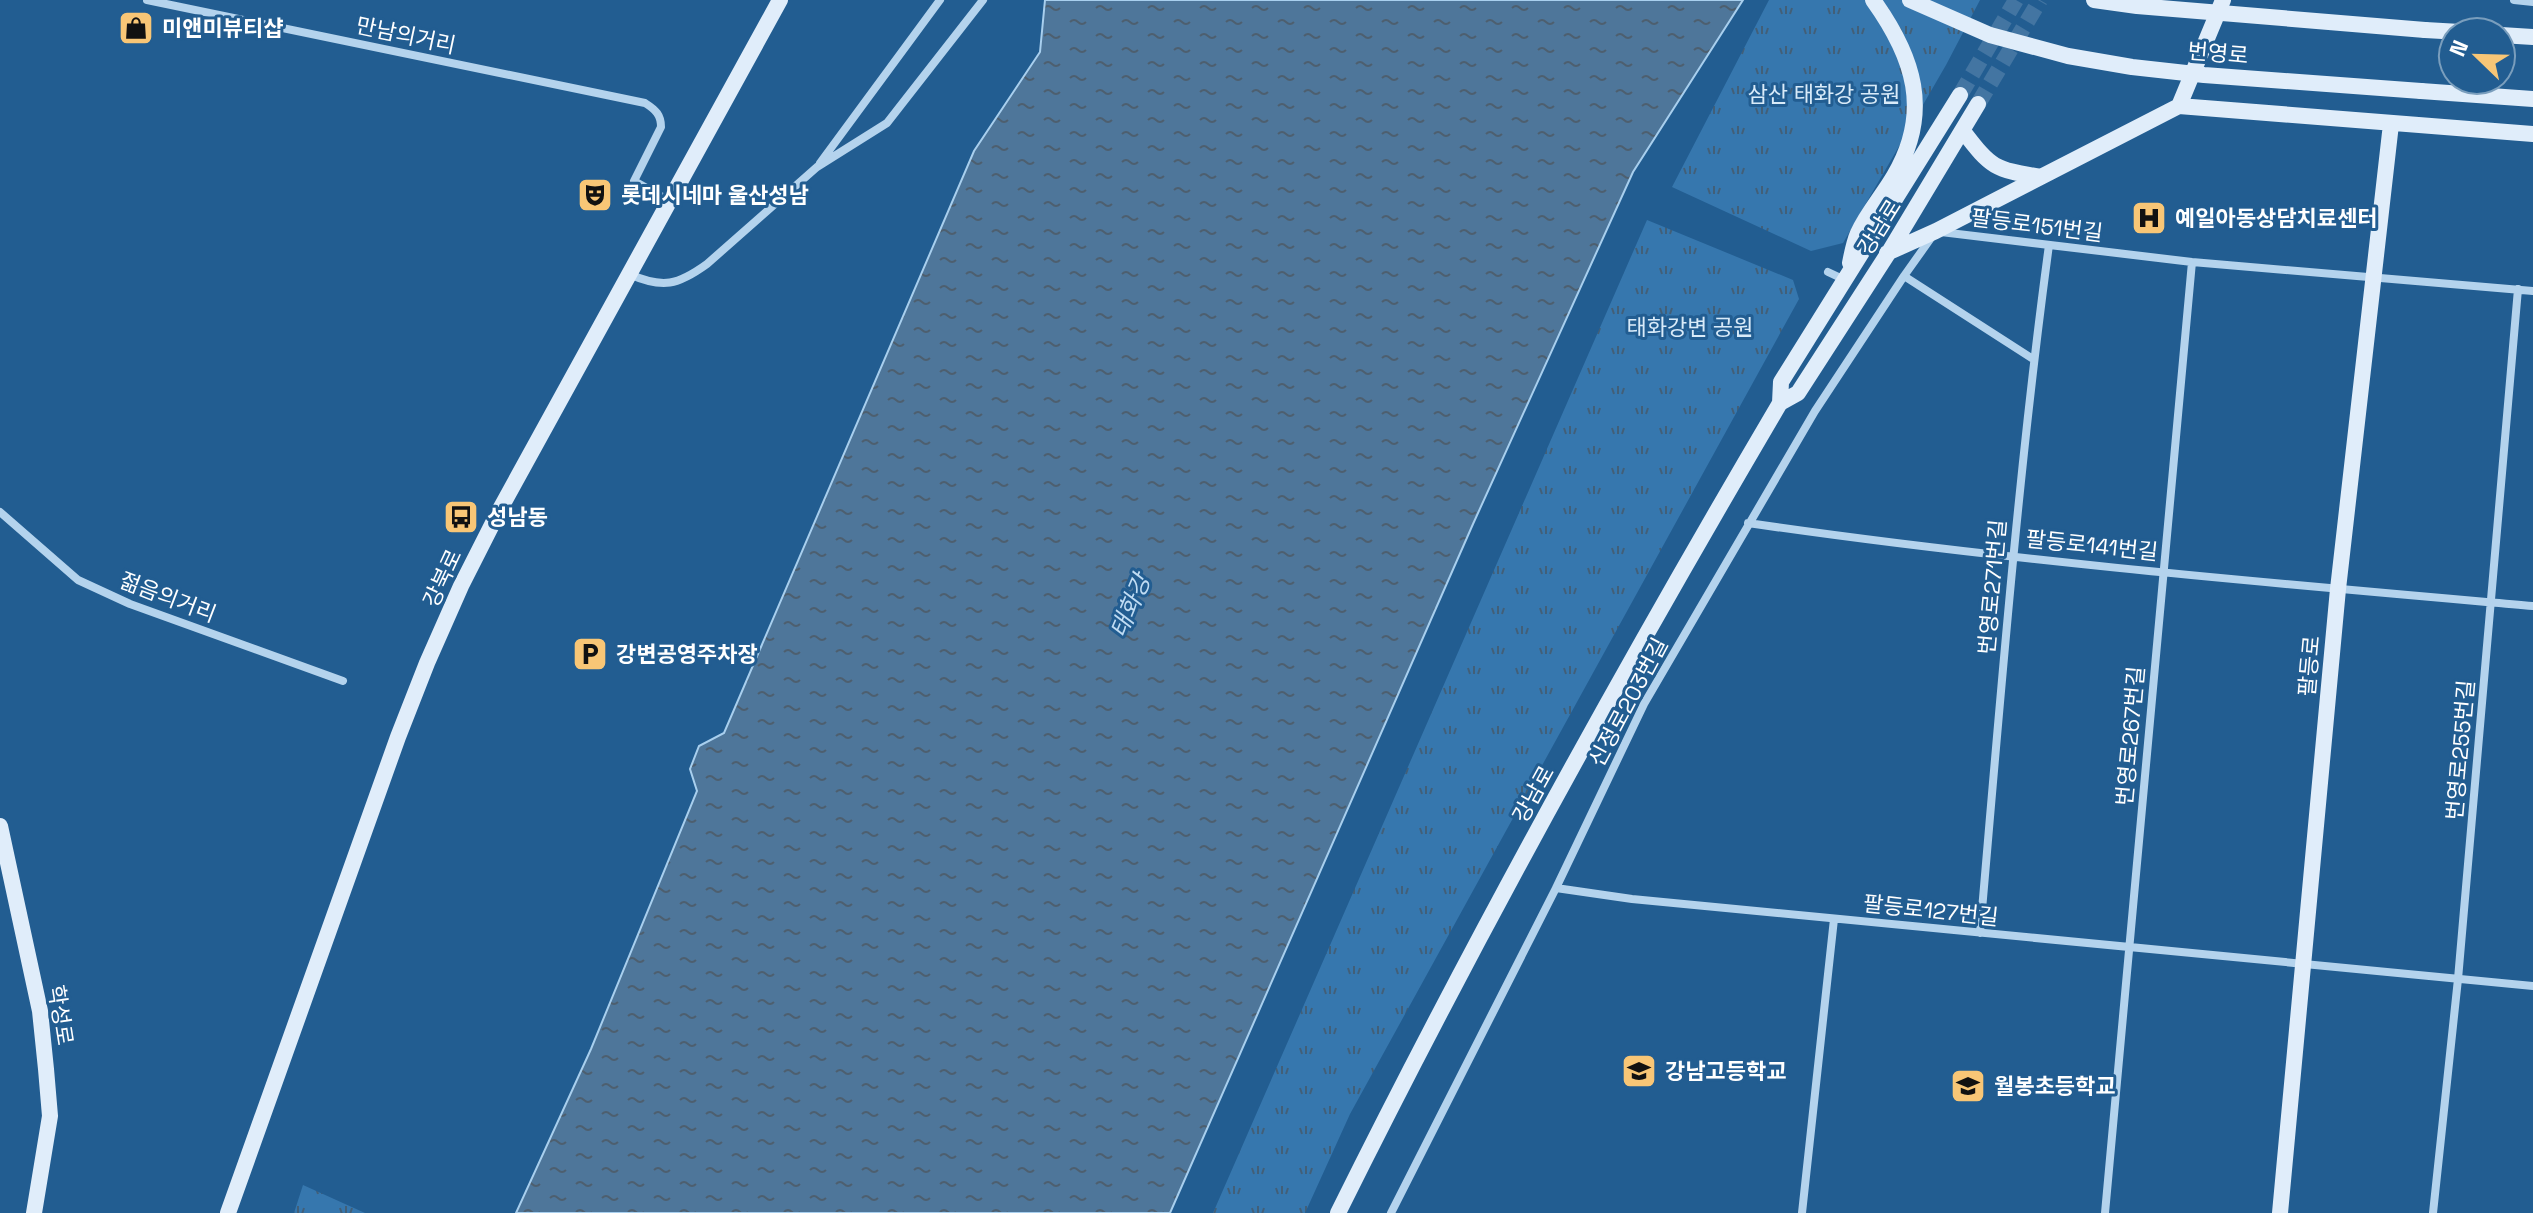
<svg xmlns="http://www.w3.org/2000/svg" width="2533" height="1213" viewBox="0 0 2533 1213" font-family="'Space Grotesk','Noto Sans KR',sans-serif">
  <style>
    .park { fill: url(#park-tufts) }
    .water { fill: url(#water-ripples); stroke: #a8cfee; stroke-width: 2 }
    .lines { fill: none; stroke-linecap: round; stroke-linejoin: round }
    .secondary-tunnel { stroke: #4375a2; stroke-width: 16; stroke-dasharray: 16 8; stroke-linecap: butt }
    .street { stroke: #b4d3ed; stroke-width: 8 }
    .secondary { stroke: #e0edfa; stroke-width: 16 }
    .secondary-bridge { stroke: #e0edfa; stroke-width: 16 }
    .labels { text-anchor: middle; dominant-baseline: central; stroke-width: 6; stroke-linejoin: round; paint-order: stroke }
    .poi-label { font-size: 22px; font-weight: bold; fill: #fff; stroke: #225d91; text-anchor: start }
    .street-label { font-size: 22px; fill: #fff; stroke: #225d91 }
    .park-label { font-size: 22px; fill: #d9ebf9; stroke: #225d91 }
    .water-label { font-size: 24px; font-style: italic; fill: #c0dcf3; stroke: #225d91 }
  </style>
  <defs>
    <pattern id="park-tufts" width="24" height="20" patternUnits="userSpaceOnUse" patternTransform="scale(2)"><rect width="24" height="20" fill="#3677ae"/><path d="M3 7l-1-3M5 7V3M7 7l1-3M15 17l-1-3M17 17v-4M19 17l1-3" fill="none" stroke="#425f78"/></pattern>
    <pattern id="water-ripples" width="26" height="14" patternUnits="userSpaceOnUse" patternTransform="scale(2)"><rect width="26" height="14" fill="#4e769a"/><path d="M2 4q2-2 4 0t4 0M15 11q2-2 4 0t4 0" fill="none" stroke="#4d5f6f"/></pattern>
  </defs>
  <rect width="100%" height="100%" fill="#225d91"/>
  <path class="park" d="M1769,0H1980L1946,65L1843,243L1811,251L1672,187Z
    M1647,220L1793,280L1799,299L1350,1114L1305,1213H1213Z
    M303,1185L365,1213H294Z"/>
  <path class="water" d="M1045,0H1743L1633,172L1473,524L1170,1213H516L591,1049L697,791L690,769L699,746L724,733L974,151L1040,52Z"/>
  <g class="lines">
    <path class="secondary-tunnel" d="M1960,95L2016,0
      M1978,104L2040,0"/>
    <path class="street" d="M147,0L645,103C656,110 661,115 661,127L634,181L668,200
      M2514,0L2533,2
      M820,163L940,0
      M1941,232L2192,262L2533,291
      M1828,272L1845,280
      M629,274C663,289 678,285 707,264L817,167L887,123L983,0
      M1904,276L2033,359
      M0,512L78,580L130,604L343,681
      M1748,523C2008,561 2271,583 2533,606
      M1556,888L1632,899L2533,986
      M1980,933C2000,703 2018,473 2049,245
      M1391,1213L1556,888L1644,704L1815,411L1904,276L1931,238
      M1802,1213L1834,919
      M2105,1213L2192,262
      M2433,1213L2458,979L2518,289"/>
    <path class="secondary" d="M2223,0L2179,106L2533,134
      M2425,30L2460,32
      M2501,35L2533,37
      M2421,91L2533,99
      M1963,131C1992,169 1994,169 2041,177
      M1887,253L1936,231L2179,106
      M1850,263C1852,253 1854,242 1858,233C1867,213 1883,195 1894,176C1932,112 1914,57 1873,0
      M1780,403L1798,393L1889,252L1978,104
      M0,826L40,1011L46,1069L50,1116L34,1213
      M228,1213L398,737L427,663L461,586L499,511L780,0
      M1338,1213C1475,937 1624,668 1780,403L1781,382L1960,95
      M2280,1213L2338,589L2391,124"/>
    <path class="secondary-bridge" d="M1910,0L1990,35L2068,56L2132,67L2204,75L2421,91
      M2094,0L2137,6L2425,30"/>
  </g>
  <defs>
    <g id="shop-square" transform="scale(1.8)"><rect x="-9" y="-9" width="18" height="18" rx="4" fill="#f8c676" stroke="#225d91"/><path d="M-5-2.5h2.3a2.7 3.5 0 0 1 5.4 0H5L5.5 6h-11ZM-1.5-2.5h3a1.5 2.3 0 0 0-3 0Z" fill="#111"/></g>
    <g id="theatre-square" transform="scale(1.8)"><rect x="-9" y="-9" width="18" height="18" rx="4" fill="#f8c676" stroke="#225d91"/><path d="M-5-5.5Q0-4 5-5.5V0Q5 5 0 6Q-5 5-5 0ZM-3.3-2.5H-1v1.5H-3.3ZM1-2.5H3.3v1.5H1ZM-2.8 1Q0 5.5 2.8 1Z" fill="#111"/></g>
    <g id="hospital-square" transform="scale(1.8)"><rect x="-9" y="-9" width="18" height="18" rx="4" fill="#f8c676" stroke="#225d91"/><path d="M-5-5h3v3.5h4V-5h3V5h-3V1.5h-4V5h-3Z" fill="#111"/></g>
    <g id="bus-square" transform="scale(1.8)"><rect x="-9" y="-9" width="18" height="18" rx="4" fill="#f8c676" stroke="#225d91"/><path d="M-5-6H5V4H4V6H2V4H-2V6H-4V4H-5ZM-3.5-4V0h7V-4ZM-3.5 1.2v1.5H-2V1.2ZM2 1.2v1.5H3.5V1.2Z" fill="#111"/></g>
    <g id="parking-square" transform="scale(1.8)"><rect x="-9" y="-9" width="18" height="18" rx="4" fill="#f8c676" stroke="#225d91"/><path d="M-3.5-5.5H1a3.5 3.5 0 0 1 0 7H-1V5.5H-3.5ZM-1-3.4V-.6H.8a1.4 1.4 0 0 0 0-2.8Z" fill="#111"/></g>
    <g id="school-square" transform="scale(1.8)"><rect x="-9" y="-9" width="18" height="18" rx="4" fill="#f8c676" stroke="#225d91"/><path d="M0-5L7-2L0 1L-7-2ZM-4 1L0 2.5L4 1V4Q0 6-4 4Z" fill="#111"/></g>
  </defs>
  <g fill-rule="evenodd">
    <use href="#shop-square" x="136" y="28"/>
    <use href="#theatre-square" x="595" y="195"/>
    <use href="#hospital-square" x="2149" y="218"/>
    <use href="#bus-square" x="461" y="517"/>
    <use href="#parking-square" x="590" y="654"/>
    <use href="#school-square" x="1639" y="1071"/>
    <use href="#school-square" x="1968" y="1086"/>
  </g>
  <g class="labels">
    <g class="poi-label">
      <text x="162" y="28">미앤미뷰티샵</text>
      <text x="621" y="195">롯데시네마 울산성남</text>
      <text x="2175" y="218">예일아동상담치료센터</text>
      <text x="487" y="517">성남동</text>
      <text x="616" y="654">강변공영주차장</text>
      <text x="1665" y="1071">강남고등학교</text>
      <text x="1994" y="1086">월봉초등학교</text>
    </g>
    <g class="street-label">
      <text transform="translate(406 35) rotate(12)">만남의거리</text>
      <text transform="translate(2218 53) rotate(5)">번영로</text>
      <text transform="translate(2037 225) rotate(7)">팔등로151번길</text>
      <text transform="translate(1879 227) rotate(-58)">강남로</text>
      <text transform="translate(2092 545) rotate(6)">팔등로141번길</text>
      <text transform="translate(442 578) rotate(-65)">강북로</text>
      <text transform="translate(1992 587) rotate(-85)">번영로271번길</text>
      <text transform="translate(168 597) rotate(21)">젊음의거리</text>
      <text transform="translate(2309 666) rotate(-85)">팔등로</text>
      <text transform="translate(1628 702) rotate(-62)">신정로203번길</text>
      <text transform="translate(2130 736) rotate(-85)">번영로267번길</text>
      <text transform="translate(2460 750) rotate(-85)">번영로255번길</text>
      <text transform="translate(1533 794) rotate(-61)">강남로</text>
      <text transform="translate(1931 910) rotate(6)">팔등로127번길</text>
      <text transform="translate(61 1015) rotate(81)">학성로</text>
    </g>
    <g class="park-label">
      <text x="1824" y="94">삼산 태화강 공원</text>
      <text x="1690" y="327">태화강변 공원</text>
    </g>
    <g class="water-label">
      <text transform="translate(1130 606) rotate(-67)">태화강</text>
    </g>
  </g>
  <g transform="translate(2477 56) rotate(293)"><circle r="38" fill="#225d91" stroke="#7a9ebd" stroke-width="2"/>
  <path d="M0-6L14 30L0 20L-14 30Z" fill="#f8c676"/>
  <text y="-12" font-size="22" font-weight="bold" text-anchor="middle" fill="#ffffff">N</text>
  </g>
</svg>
